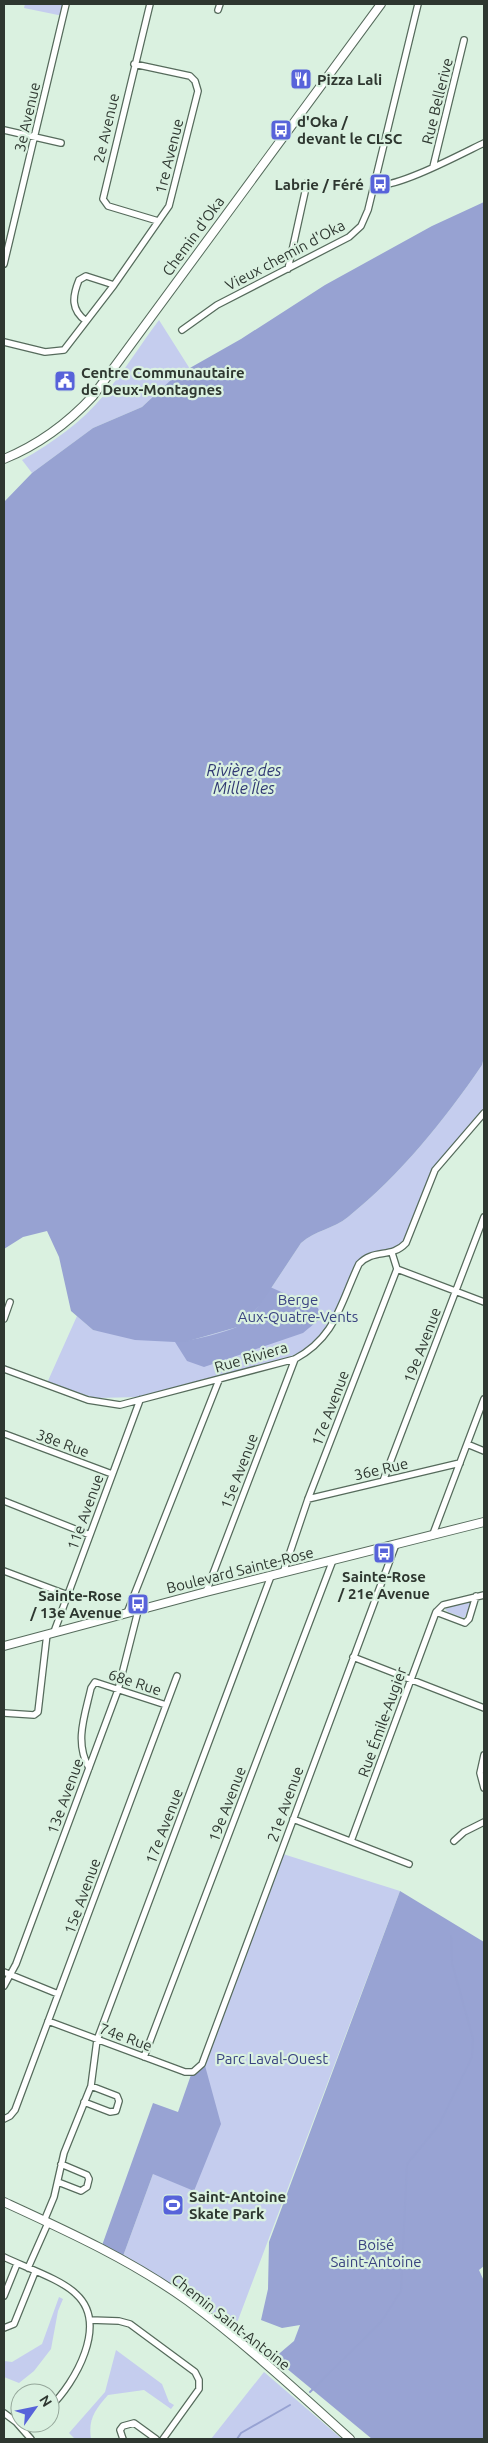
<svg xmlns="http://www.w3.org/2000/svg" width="488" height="2443" viewBox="0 0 488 2443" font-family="Ubuntu,sans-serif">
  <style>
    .green { fill: #c5cdee }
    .forest { fill: #98a3d3 }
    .water { fill: #97a2d2 }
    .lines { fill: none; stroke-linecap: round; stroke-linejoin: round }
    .stream { stroke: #97a2d2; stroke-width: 2 }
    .street-casing { stroke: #566b5c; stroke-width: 8 }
    .secondary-casing { stroke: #566b5c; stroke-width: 10 }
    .street { stroke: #fff; stroke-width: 5.5 }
    .secondary { stroke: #fff; stroke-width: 8 }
    .labels { text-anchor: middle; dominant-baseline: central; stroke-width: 4.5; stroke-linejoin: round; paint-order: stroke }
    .poi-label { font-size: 15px; font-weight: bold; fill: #2e3730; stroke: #daf1e0; text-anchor: start }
    .street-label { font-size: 15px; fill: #2e3730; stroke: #daf1e0 }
    .park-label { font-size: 15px; fill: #3a4380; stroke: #daf1e0 }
    .water-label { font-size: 16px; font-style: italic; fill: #2f3772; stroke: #daf1e0 }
  </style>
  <rect width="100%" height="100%" fill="#daf1e0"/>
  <path class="green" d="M25,4H66L63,16L24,8Z
    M159,320L190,369L174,377L142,407L93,428L32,473L22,460C52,443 82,422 104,395C124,372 140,345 159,320Z
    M484,1057V1111L438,1166L407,1244L365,1258L330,1324L310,1348L292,1356L219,1380L141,1397L95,1398L47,1383L77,1316L93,1330L185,1342L241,1326L260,1305L301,1243C315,1230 334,1229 348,1217C401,1174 443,1122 482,1065Z
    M468,1601L472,1604L464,1618L448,1612L445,1609Z
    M283,1854L400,1891L232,2336L122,2259L153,2174L204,2062Z
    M59,2297L63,2299L58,2311L51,2349L34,2371L19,2383L4,2377V2361L12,2362L42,2344Z
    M116,2350L162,2384L169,2402L174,2405L171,2409L144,2390L108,2395C95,2410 88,2419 91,2439H75L69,2433L105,2392Z
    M264,2372L342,2439H211Z"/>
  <path class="forest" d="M270,1287L318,1308L321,1318L303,1333L204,1367L187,1361L175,1342C186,1342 234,1331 242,1324C254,1315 262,1301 270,1287Z
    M400,1891L484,1942V2266L479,2270L484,2281V2439H372L274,2358L294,2341L300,2325L282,2328L261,2320L268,2289L269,2242Z
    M204,2062L221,2124L194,2191L153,2174L122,2259L100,2251L153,2103L178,2112L192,2072Z"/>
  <path class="water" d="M484,202V1057L482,1065C443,1122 401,1174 348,1217C334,1229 315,1230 301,1243L260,1305L241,1326L185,1342H175L135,1340L93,1330L71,1311L59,1257L47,1231L23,1237L4,1249V502L32,473L93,428L142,407L174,377L241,339L325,285L432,226Z"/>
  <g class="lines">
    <path class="stream" d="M310,2392L381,2322L401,2291L407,2164L439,2125L472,2057L473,2039L452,1963L451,1936
      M237,2439L241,2433L290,2405"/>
    <g class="street-casing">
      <path id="street" d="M150,4L103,199L108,206L158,221
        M218,10L220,4
        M4,130L61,143
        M433,167L464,40
        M375,185C396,189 463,153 484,143
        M4,264L66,4
        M288,269L307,183
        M86,321C71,310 72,297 79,280L86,276L114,285
        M182,330L217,305L349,237L361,226L368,210L418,4
        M4,342L45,352L64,350L114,285L169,206L198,91L195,81L190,76L134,64
        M397,1269L484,1302
        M4,1319L10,1302
        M4,1369L88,1400L120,1405L295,1359C336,1337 340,1304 359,1264C374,1248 391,1259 406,1243L435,1170L484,1113
        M5,1434L112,1474
        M467,1444L484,1451
        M383,1481L484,1217
        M308,1499L460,1463
        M4,1501L90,1535
        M433,1534L484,1399
        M4,1571L68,1595
        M283,1573L308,1499L397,1269L392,1253
        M206,1592L295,1359
        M436,1612L465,1623L469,1619L476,1596
        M127,1613L219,1380
        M54,1632L140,1400
        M353,1657L484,1708
        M4,1713L34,1715L38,1712L47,1634
        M484,1755L480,1773L484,1788
        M89,1768C74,1742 85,1715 91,1688L95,1682L166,1705
        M293,1819L409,1864
        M351,1841L436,1612L443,1605L484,1595
        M454,1841L464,1832L484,1822
        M4,1972L58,1994
        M4,1986L16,1964L118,1690L138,1611
        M48,2021L185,2072H193L202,2064L396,1544
        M144,2057L333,1560
        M84,2102L110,2112L116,2111L119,2101L117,2096L91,2086
        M4,2119L10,2116L15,2110L177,1676
        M58,2182L81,2191L87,2187L89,2179L87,2175L61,2164
        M44,2221L54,2197L64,2153L91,2086L97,2040L271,1576
        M4,2257C24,2267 61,2279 76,2294C109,2324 75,2383 50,2407
        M28,2268L48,2223
        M4,2296L17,2264
        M90,2320L119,2321L130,2324L195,2372L199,2380V2389L163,2439
        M4,2328L14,2324L35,2272
        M4,2413L16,2422L31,2439
        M23,2429L30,2423
        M123,2439L120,2430L123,2426L134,2423L156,2439"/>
    </g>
    <g class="secondary-casing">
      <path id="secondary" d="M4,459C38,445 68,423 93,396L381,4
        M4,1646L206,1592L484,1522
        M4,2202C67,2231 131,2260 188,2301C245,2343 298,2392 350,2439"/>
    </g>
    <use href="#street" class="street"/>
    <use href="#secondary" class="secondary"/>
  </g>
  <defs>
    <g id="restaurant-square" transform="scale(1.125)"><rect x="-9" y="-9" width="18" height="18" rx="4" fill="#5763da" stroke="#daf1e0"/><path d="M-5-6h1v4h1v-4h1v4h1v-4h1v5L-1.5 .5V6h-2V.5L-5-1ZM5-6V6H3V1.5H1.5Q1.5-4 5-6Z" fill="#fff"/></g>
    <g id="bus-square" transform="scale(1.125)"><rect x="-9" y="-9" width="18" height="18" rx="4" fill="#5763da" stroke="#daf1e0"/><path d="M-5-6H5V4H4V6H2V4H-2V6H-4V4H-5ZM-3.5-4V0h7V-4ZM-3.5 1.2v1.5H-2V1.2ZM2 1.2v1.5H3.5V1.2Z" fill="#fff"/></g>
    <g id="civic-square" transform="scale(1.125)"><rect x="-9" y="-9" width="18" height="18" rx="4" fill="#5763da" stroke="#daf1e0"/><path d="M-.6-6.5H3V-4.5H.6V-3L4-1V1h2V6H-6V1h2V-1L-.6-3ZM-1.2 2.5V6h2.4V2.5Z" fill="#fff"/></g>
    <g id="stadium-square" transform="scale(1.125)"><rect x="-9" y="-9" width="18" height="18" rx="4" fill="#5763da" stroke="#daf1e0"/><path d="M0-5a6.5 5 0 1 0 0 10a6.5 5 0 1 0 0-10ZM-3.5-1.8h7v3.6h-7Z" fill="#fff"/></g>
  </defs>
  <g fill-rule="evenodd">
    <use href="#restaurant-square" x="301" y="79"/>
    <use href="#bus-square" x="281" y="130"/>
    <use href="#bus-square" x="380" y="184"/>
    <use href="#civic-square" x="65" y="381"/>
    <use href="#bus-square" x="384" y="1553"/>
    <use href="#bus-square" x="138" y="1604"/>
    <use href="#stadium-square" x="173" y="2205"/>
  </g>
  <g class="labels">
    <g class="poi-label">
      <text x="317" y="79">Pizza Lali</text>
      <text x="297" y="121">d'Oka /<tspan x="297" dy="17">devant le CLSC</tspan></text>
      <text x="364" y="184" text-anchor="end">Labrie / Féré</text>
      <text x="81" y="372">Centre Communautaire<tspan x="81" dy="17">de Deux-Montagnes</tspan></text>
      <text x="384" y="1576" text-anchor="middle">Sainte-Rose<tspan x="384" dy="17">/ 21e Avenue</tspan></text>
      <text x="122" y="1595" text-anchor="end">Sainte-Rose<tspan x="122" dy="17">/ 13e Avenue</tspan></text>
      <text x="189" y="2196">Saint-Antoine<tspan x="189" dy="17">Skate Park</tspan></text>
    </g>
    <g class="street-label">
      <text transform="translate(437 101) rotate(-76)">Rue Bellerive</text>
      <text transform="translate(27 117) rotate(-77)">3e Avenue</text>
      <text transform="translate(106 128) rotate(-77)">2e Avenue</text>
      <text transform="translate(169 156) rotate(-76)">1re Avenue</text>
      <text transform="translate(193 236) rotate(-54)">Chemin d'Oka</text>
      <text transform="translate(285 255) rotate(-28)">Vieux chemin d'Oka</text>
      <text transform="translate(422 1345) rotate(-69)">19e Avenue</text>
      <text transform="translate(251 1357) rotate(-16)">Rue Riviera</text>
      <text transform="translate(330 1408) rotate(-69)">17e Avenue</text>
      <text transform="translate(63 1443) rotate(20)">38e Rue</text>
      <text transform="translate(381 1469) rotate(-13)">36e Rue</text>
      <text transform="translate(239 1471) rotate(-69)">15e Avenue</text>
      <text transform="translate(85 1512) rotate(-70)">11e Avenue</text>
      <text transform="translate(240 1570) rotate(-14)">Boulevard Sainte-Rose</text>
      <text transform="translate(135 1682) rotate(18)">68e Rue</text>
      <text transform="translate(382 1722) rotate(-70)">Rue Émile-Augier</text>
      <text transform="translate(65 1796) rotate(-70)">13e Avenue</text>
      <text transform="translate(227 1804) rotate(-69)">19e Avenue</text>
      <text transform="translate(285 1804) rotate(-70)">21e Avenue</text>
      <text transform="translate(164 1826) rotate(-69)">17e Avenue</text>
      <text transform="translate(82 1896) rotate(-70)">15e Avenue</text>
      <text transform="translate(126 2037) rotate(20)">74e Rue</text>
      <text transform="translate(231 2322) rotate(38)">Chemin Saint-Antoine</text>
    </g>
    <g class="park-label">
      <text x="298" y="1299">Berge<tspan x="298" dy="17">Aux-Quatre-Vents</tspan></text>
      <text x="272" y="2058">Parc Laval-Ouest</text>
      <text x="376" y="2244">Boisé<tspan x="376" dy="17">Saint-Antoine</tspan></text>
    </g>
    <g class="water-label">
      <text x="244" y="770">Rivière des<tspan x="244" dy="18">Mille Îles</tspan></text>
    </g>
  </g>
  <rect width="488" height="2443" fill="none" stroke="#2e3730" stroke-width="10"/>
  <g transform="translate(35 2408) rotate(57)"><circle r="24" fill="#daf1e0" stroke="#95a79a"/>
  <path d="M0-4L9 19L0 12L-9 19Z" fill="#5763da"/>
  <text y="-8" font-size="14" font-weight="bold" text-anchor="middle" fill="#2e3730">N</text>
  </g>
</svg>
